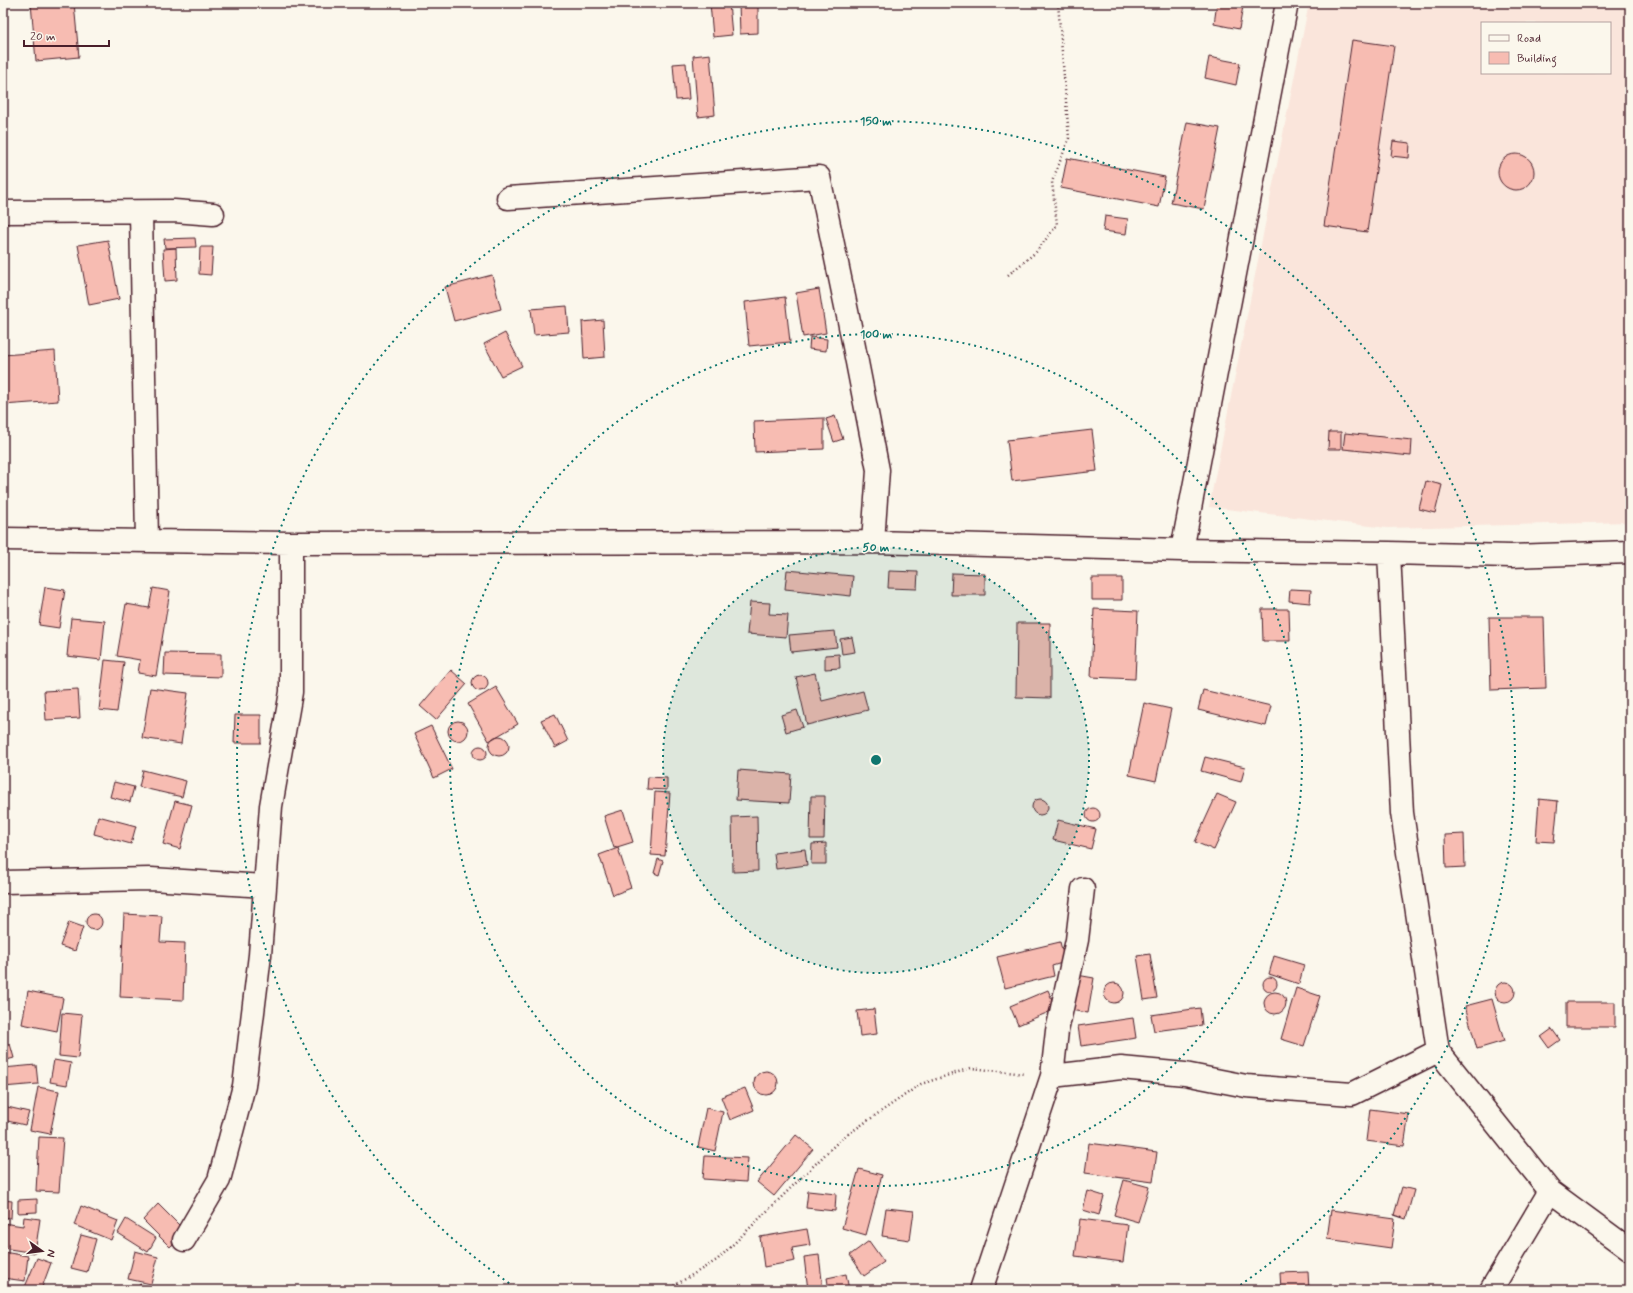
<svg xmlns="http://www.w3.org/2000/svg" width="1633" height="1293" viewBox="0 0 1633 1293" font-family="Mynerve,sans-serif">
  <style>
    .built { fill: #fae5db; fill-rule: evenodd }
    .building { fill: #f7bcb2; stroke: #4a1f2b }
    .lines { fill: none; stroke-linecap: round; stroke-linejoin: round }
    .minor-casing { stroke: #4a1f2b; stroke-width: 25 }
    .path { stroke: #4a1f2b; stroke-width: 2.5; stroke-dasharray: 1 3; stroke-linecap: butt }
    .minor { stroke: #fbf7ec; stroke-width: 22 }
    .ring { fill: none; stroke: #0f766e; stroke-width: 2; stroke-dasharray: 2 4 }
    .centre { fill: #0f766e; stroke: #fbf7ec; stroke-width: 2 }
    .ring-label { font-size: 12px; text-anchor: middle; font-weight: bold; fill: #0f766e; stroke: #fbf7ec; stroke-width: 3; stroke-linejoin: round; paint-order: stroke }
  </style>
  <rect width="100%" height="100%" fill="#fbf7ec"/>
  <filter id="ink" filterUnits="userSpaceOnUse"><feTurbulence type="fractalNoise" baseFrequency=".025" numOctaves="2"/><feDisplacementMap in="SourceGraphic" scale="8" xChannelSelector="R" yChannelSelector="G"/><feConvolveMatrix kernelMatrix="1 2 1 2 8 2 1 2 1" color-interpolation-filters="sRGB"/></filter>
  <g filter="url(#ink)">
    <path class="built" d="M1309,3H1630V522L1387,528L1209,507ZM1482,23H1610V73H1482Z"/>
    <path class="building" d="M31,3H74L79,57L36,61Z
      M710,3H729L732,35L713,37Z
      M739,3H758V33L740,34Z
      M1217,3H1228L1243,6L1239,29L1214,24Z
      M1352,40L1394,46L1367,232L1324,226Z
      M710,54L715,115L698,117L693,56Z
      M1209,57L1240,63L1236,85L1205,78Z
      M686,63L689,99L676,100L673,64Z
      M1187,122L1220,128L1204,209L1171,203Z
      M1393,141L1410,143L1409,158L1391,156Z
      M1498 172a18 18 0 1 1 36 0a18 18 0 1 1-36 0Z
      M1067,158L1165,177L1159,207L1061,188Z
      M1105,216L1128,219L1126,234L1103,231Z
      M195,238L196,247L165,248L164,239Z
      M108,240L119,299L89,305L78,245Z
      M200,247H213L211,275L199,274Z
      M176,248L177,280L165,281L163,249Z
      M492,275L501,309L454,321L445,287Z
      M819,289L826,333L803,337L796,293Z
      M785,297L790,342L749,346L745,302Z
      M567,306L569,332L534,335L531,309Z
      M603,320L605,357L584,359L582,322Z
      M505,333L522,366L501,376L484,344Z
      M810,337L827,339L826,351L809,349Z
      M55,351L58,401L3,405V355Z
      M835,416L843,439L834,442L826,419Z
      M824,418V449L755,452L754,421Z
      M1092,430L1097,471L1012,481L1007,440Z
      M1329,432H1341V449H1328Z
      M1345,433L1412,440L1411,456L1343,449Z
      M1426,481L1442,485L1435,513L1419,509Z
      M787,570L853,576L851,596L785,589Z
      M889,571L918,572L917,589L888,588Z
      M952,573L985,574V595H951Z
      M1092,578H1122V600H1092Z
      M45,587L65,590L59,628L39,625Z
      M153,588L170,591L156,676L138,673L140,660L117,656L126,604L149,608Z
      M1290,589L1311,590L1310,603L1289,601Z
      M750,602L770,603L769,614L788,615L786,637L747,634Z
      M1094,609L1138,611L1135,679L1091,677Z
      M1262,609H1289L1290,641H1263Z
      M1489,617H1544L1546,688L1491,690Z
      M71,618L105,621L101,660L67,656Z
      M1017,623H1050V698L1016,697Z
      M835,631L837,647L791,652L789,635Z
      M852,637L855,652L842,654L840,639Z
      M165,653L221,654V677L164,675Z
      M839,654L840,668L825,669V655Z
      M105,660L124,662L117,712L99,710Z
      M451,670L467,684L436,720L420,706Z
      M815,673L822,701L863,691L868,710L807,725L796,677Z
      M472 683a8 8 0 1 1 16 0a8 8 0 1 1-16 0Z
      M496,687L518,724L489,741L468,704Z
      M150,688L188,693L181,744L142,738Z
      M78,689L80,718L46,720L44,691Z
      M1203,690L1271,706L1266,726L1198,710Z
      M1144,703L1171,709L1156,781L1129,775Z
      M797,710L803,727L786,732L781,715Z
      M555,714L568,741L555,748L541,720Z
      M235,715H261V743H234Z
      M448 731a10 10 0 1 1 20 0a10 10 0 1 1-20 0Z
      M431,726L452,769L434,778L414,734Z
      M489 746a10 10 0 1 1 20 0a10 10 0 1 1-20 0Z
      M473 753a7 7 0 1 1 14 0a7 7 0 1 1-14 0Z
      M1205,757L1245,767L1241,782L1201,771Z
      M143,770L186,781L182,797L139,787Z
      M738,770L791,774L789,803L736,800Z
      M648,777L667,778V790L647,789Z
      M114,782L134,787L130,802L110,797Z
      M655,792L670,793L665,856L651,855Z
      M1217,794L1236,802L1214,850L1195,842Z
      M811,796H825L824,839H810Z
      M1032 807a8 8 0 1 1 16 0a8 8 0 1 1-16 0Z
      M1539,799L1558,801L1554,842L1536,841Z
      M175,801L192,805L180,849L163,844Z
      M1086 815a7 7 0 1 1 14 0a7 7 0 1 1-14 0Z
      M623,810L633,842L614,848L604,816Z
      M98,816L136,826L131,844L94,834Z
      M757,816L758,871L733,872L732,817Z
      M1058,820L1096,829L1091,849L1053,840Z
      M1464,834L1465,867L1446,868L1445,835Z
      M826,843V864H811L812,844Z
      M618,848L631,888L613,895L599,855Z
      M805,849L807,865L776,869L774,853Z
      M658,859L663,861L659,875L654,873Z
      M86 922a8 8 0 1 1 16 0a8 8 0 1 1-16 0Z
      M124,914L162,916L160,942L185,943L183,1000L120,997Z
      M69,922L83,927L75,951L60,946Z
      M1060,942L1065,962L1052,966L1054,976L1005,988L997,957Z
      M1150,954L1157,998L1144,1000L1137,956Z
      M1274,956L1304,965L1299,984L1269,974Z
      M1077,975L1094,978L1088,1013L1070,1010Z
      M1263 984a7 7 0 1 1 14 0a7 7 0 1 1-14 0Z
      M1495 992a10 10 0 1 1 20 0a10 10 0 1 1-20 0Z
      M1104 993a10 10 0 1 1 20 0a10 10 0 1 1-20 0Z
      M1296,988L1320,996L1304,1046L1281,1039Z
      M1048,990L1056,1009L1018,1025L1010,1006Z
      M28,991L63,998L57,1031L22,1024Z
      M1264 1003a11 11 0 1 1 22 0a11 11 0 1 1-22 0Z
      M1492,999L1504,1041L1477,1049L1465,1006Z
      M1566,1002H1615V1027H1566Z
      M1200,1008L1202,1025L1154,1031L1151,1015Z
      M874,1009L877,1034L860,1036L857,1011Z
      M62,1013L82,1015L78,1058L59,1056Z
      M1133,1018L1136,1038L1081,1046L1078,1026Z
      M1552,1029L1560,1040L1549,1048L1541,1037Z
      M10,1044L14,1058L3,1061V1047Z
      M54,1060L71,1063L67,1085L50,1082Z
      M36,1065L38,1084L3,1087V1068Z
      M754 1083a12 12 0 1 1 24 0a12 12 0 1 1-24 0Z
      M38,1087L59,1091L50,1134L30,1130Z
      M745,1088L754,1110L730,1120L721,1097Z
      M3,1106L29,1112L25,1125L3,1120Z
      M706,1108L723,1112L715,1151L698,1147Z
      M1370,1109L1409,1114L1404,1146L1366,1141Z
      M796,1135L813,1149L774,1196L757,1182Z
      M39,1137L63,1138L59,1192L36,1191Z
      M1089,1143L1157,1152L1153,1182L1085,1173Z
      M705,1156L748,1158L746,1182L703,1179Z
      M859,1169L882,1175L866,1235L842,1228Z
      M1124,1180L1149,1187L1138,1222L1114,1215Z
      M1402,1187L1414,1190L1406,1219L1394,1215Z
      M808,1191L836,1194L835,1211L806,1208Z
      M1088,1191L1104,1196L1099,1215L1083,1210Z
      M37,1199V1212L18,1213V1200Z
      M3,1200L12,1201L11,1218L3,1217Z
      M158,1204L185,1231L170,1247L143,1220Z
      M81,1206L118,1221L111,1240L74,1225Z
      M886,1208L914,1211L910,1240L882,1236Z
      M1331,1210L1395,1219L1391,1248L1327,1239Z
      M24,1217L40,1219L35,1253L3,1248V1223L23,1226Z
      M126,1219L156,1238L148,1252L118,1233Z
      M1080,1219L1128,1225L1123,1262L1075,1256Z
      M807,1229L810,1245L792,1248L795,1261L764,1267L760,1237Z
      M81,1235L96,1239L87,1272L71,1268Z
      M869,1241L884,1262L864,1276L850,1255Z
      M135,1251L158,1257L151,1284L128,1279Z
      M3,1252L28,1256L25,1281L3,1278Z
      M819,1255L823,1289L808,1290L804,1257Z
      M37,1258L51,1263L41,1290H32L25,1287Z
      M1308,1272L1309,1290H1281L1280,1273Z
      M846,1274L849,1290H829L827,1278Z
      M140,1284L156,1290H137Z"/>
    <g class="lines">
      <g class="minor-casing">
        <path id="minor" d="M508,198L819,177L849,321L878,470L873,542
          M3,212L174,211L213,214
          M141,212L147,541
          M3,539L291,543L873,542L1182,550L1389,553L1511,556L1630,552
          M1182,550L1287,3
          M1389,553L1402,813L1438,1051L1550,1191L1630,1250
          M3,882L151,879L265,886
          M1052,1076L1121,1068L1185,1074L1246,1086L1352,1094L1438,1051
          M184,1240L219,1180L244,1086L260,955L271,806L291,692V543
          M981,1290L1052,1076L1057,1031L1077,940L1083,889
          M1491,1290L1550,1191"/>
      </g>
      <path class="path" d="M1008,275L1036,252L1057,225L1052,182L1069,138L1058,3
        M667,1290L717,1260L841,1139L921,1084L971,1068L1025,1074"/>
      <use href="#minor" class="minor"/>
    </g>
  </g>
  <circle cx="876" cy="760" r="213" fill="#0f766e" fill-opacity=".12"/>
  <g class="ring">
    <circle cx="876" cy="760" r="213"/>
    <circle cx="876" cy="760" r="426"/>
    <path d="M519 1290A639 639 0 1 1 1233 1290"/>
  </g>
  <circle cx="876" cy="760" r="6" class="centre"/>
  <g class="ring-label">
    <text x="876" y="125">150 m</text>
    <text x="876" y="338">100 m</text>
    <text x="876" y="551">50 m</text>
  </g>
  <rect width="1633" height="1293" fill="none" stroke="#fbf7ec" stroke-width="16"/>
  <rect x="8" y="8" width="1617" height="1277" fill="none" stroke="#4a1f2b" stroke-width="1.5" filter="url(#ink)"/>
  <rect x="1481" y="22" width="130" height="52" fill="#fbf7ec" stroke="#b4a19f"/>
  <rect x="1489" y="35" width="20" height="6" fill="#fbf7ec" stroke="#b4a19f"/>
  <text x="1517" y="42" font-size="12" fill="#4a1f2b">Road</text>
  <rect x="1489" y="52" width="20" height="12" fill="#f7bcb2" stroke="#b4a19f"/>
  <text x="1517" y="62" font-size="12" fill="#4a1f2b">Building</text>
  <g transform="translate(42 1251) rotate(104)" stroke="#fbf7ec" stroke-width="3" paint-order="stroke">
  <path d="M0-3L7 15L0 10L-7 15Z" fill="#4a1f2b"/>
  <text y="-6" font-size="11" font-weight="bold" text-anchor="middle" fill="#4a1f2b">N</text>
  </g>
  <path d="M24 40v6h85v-6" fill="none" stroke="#4a1f2b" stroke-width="2"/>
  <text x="30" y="40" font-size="12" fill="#4a1f2b" stroke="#fbf7ec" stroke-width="3" paint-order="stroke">20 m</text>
</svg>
